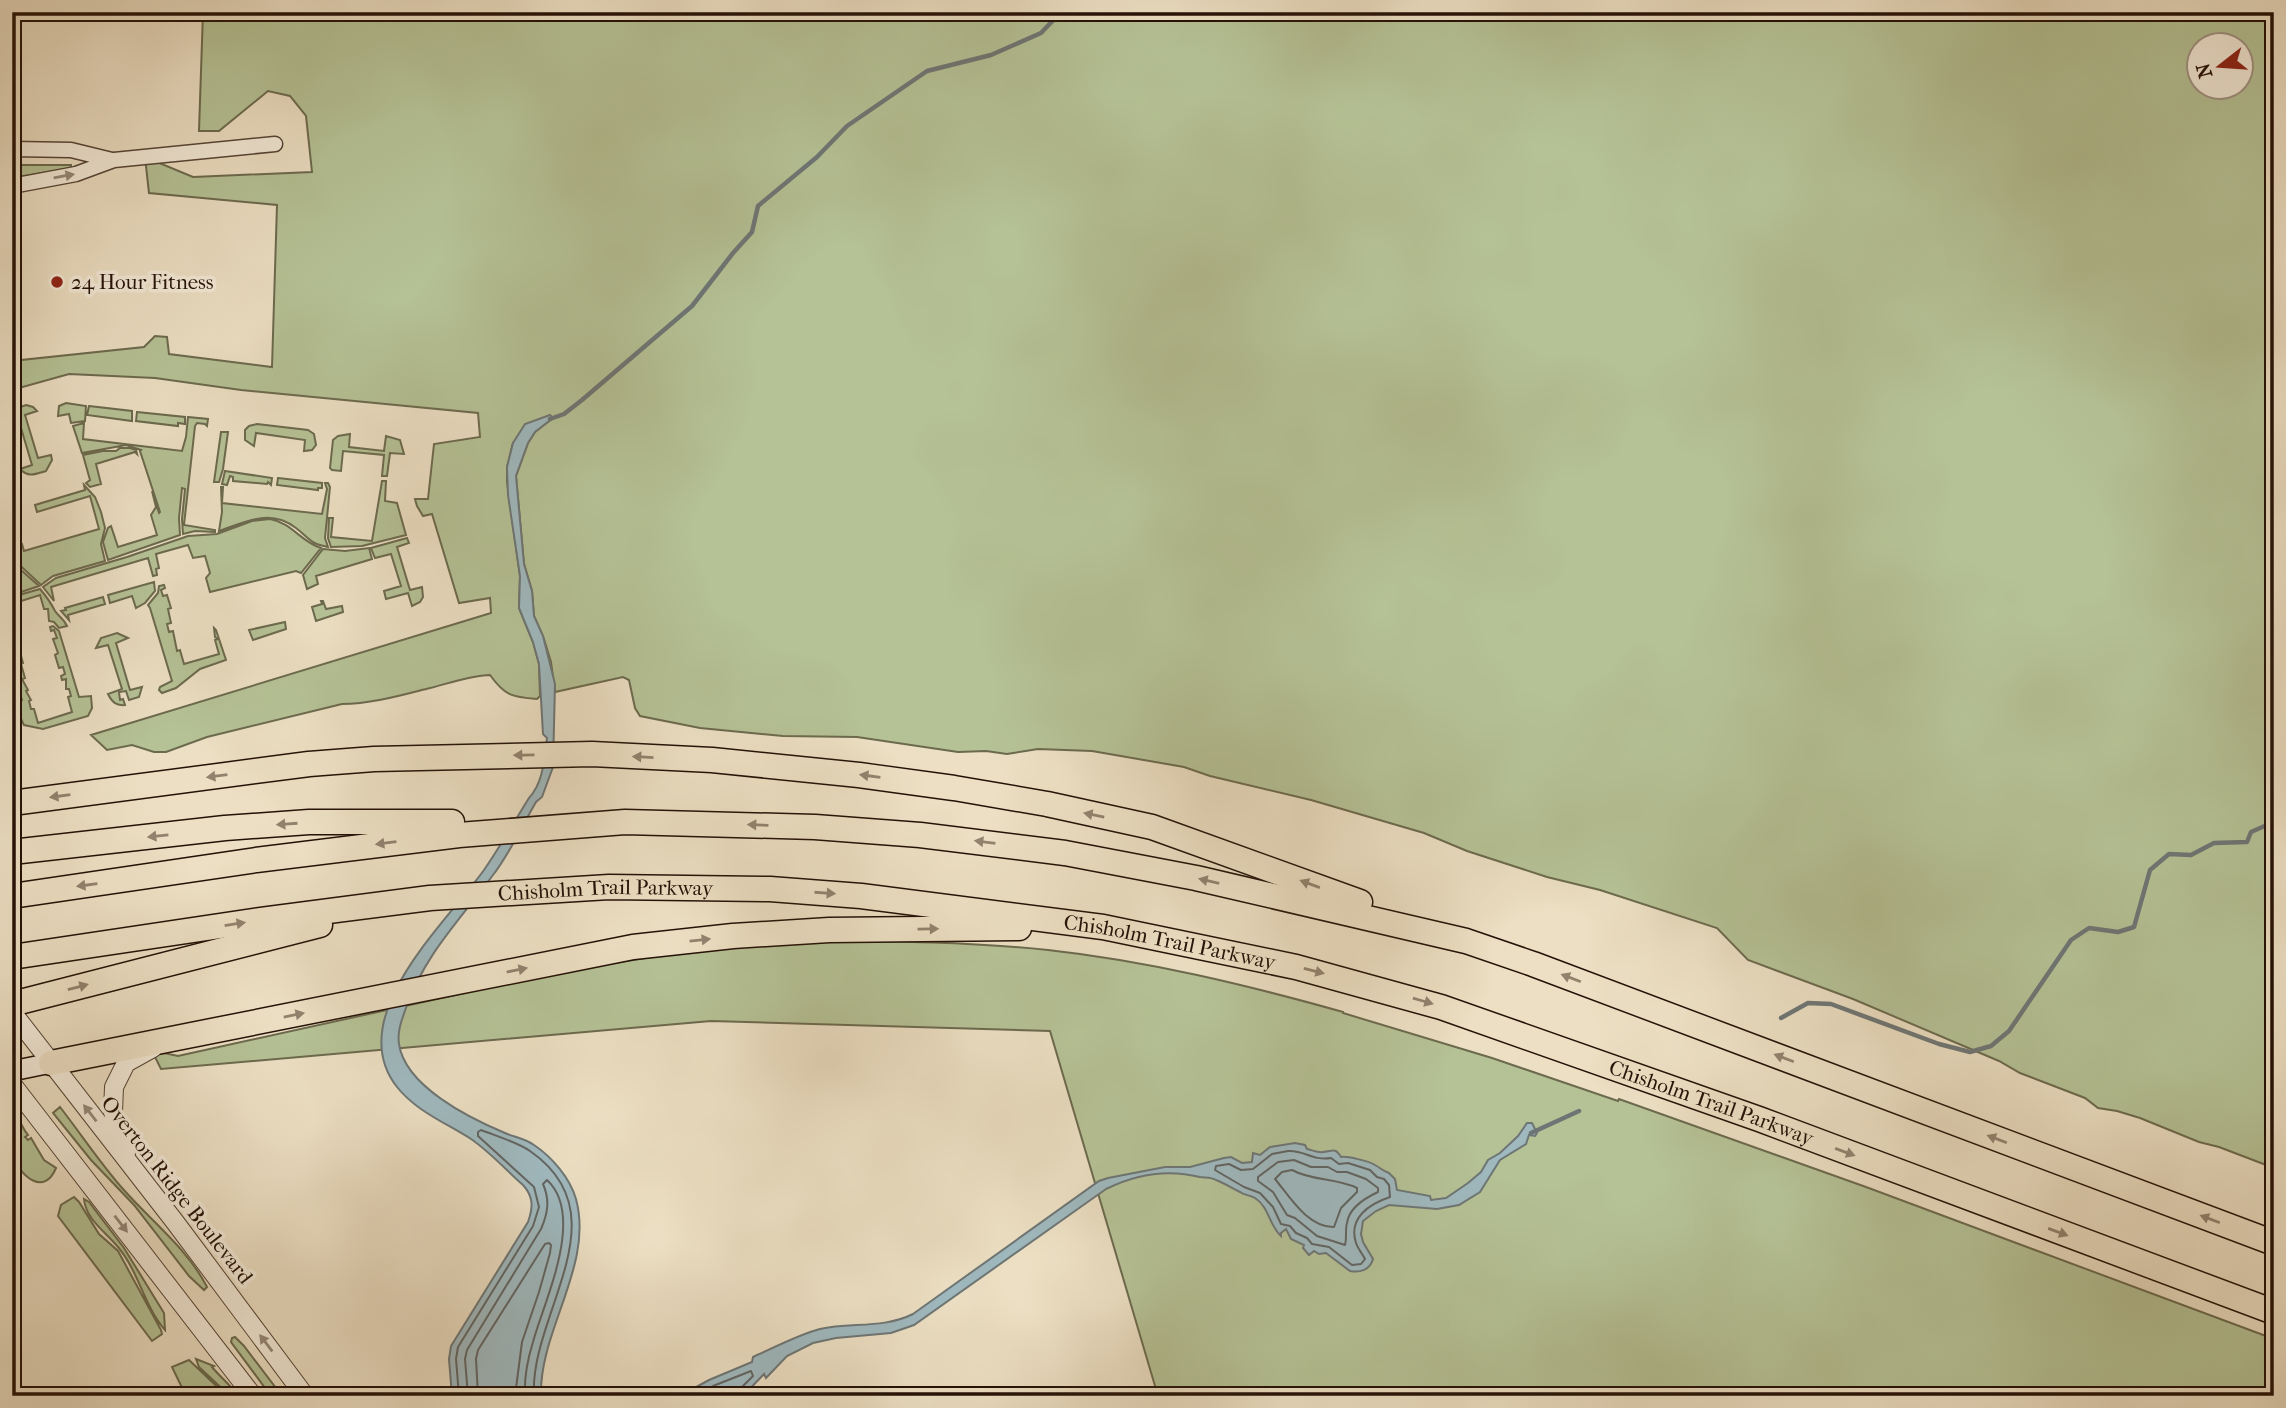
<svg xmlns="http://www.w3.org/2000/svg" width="2286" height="1408" viewBox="0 0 2286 1408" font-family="'IM FELL French Canon',serif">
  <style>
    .green { fill: #b5c296; stroke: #6c6a4e; stroke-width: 2; fill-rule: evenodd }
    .water { fill: #9fb9bf; stroke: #6e7675; stroke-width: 2 }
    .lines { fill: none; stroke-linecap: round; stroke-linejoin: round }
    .shore { stroke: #626563; stroke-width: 2 }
    .stream { stroke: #6e7675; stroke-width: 4.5 }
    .minor-casing { stroke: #564436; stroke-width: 17 }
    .tertiary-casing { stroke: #564436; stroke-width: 20 }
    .secondary-casing { stroke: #241107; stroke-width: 22 }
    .motorway-casing { stroke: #241107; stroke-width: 27 }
    .minor { stroke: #f3ead8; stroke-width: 14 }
    .tertiary { stroke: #f3ead8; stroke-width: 18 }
    .secondary { stroke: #f3ead8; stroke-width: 19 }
    .motorway { stroke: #ecdfc3; stroke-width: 24 }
    .oneway { fill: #96887a }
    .oneway2 { fill: #92826e }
    .poi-dot { fill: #8f2418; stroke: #f3ead8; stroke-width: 2.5 }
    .labels { text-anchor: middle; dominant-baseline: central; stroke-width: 7; stroke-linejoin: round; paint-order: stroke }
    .poi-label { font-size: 21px; fill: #241107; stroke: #f3ead8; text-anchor: start }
    .street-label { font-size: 21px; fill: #241107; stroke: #f3ead8 }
  </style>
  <rect width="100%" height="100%" fill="#ecdfc3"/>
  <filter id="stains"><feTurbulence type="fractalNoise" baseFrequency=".00286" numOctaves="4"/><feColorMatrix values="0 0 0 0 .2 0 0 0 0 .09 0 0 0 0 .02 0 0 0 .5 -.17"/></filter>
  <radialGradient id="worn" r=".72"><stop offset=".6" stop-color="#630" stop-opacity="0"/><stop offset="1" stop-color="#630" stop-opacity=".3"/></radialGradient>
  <path class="green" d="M203,12H2274V1168L2219,1147L2199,1142L2140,1118L2117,1111L2098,1108L2085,1098L2020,1073L1999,1061L1853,999L1748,960L1717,928L1600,890L1547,877L1467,851L1424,833L1311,800L1210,776L1184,767L1092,751L1038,749L1007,754L986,751L958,752L857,737L783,736L700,728L640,716L635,708L629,680L623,677L555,692L551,662L543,636L534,616L532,591L524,564L516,476L528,443L535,432L553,418L513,443L507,467V482L520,576L519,608L533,642L539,664L540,696L537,699C512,697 505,696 490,675C469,676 450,683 430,688C402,695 371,704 342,704L207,737L166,752H154L132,745L107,750L91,735L491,613L490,598L459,603L432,514L423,516L417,506L415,499H428L434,444L480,437L478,413L241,390L155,378L69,374L12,390V361L144,347L155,336L167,337L169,354L272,367L277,205L149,193L145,157L193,177L312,172L306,116L290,96L268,91L219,131H199ZM2198,46H2240V88H2198Z
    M12,165H71V168L12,178Z
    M66,403L86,406L85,421L71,423L69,414L58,416L59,406Z
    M26,405L33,407L37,411L25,415L38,458L51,455L52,460L46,471C36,474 28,478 20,469L32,465L18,418L12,419V410Z
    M89,406L132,411V421L87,415Z
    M137,412L185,417V424L178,423V426L136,421Z
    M188,417L208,419L207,426L205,424L197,423L195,426L184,525L215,530V532L195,531L183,534L182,519L185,489L182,488L179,518L180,535L108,560L103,542L108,528L111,526L118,547L157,535L151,515L156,507L152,491L159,513L160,512L140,451L141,450L126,445L82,453L73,426L84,423L83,439L182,451L186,437Z
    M257,424L308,430L314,434L316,445L312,450L304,451L305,440L256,433L254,446L245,440V430L249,426Z
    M221,432H228L223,469L219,482H214Z
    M350,434L349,447L384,451L386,436L400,440L404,454L390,453L387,476H382L384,455L343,451L341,471L332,470L330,468L333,440L338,436Z
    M120,448H130L136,450L137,454L135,452L96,464L101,484L90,487L86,483L90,480L83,455L103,451H116Z
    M225,471L272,478L271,485L268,482L267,484L233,481V477L230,476L227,485L222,484Z
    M278,478L322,483V488H318V490L277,485Z
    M382,481H386L385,501L397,503L406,535L362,546L331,547L328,538L329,518H333L331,537L372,541Z
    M325,483H328L330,487L325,538L328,547C310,544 309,538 296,528C270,508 246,522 219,531L222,512L221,487H223L222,503L322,514L327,489Z
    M84,485L95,497L101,512L105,528L101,544L105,561L53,576L41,585L12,558V545L13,546L22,544L24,551L99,529L90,496L37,512L35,505L85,490Z
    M270,519C292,523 301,542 321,548L301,573L296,571L210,592L206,578L210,573L205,556L193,558L188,545L156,554L159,568L156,569L157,575L153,576L148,558L51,587L54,601L43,587L56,578L127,557L188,536L217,534L252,521Z
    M407,538L409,543L397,547L410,590L422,587L423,597L420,602L412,606L408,593L386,599L384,591L401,586L391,554L375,558L371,548Z
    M369,548L372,559L316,576L318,584L307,589L303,575L323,549L345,551Z
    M12,562L39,586L12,595Z
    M154,582L155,591L145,603L136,608L132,596L110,603L108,595Z
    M164,585L165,588L161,590L163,596L167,595L171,608L168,609L171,623L167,624L169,632L173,631L177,651L180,650L184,664L219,654L215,640L218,639L215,637L214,628L216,630L226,660L200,669L176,688L162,693L159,690L160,687L172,681L150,608L148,605L158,593L159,586Z
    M40,589C46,596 51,603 55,611C59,617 64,619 67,626L59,628L54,622L49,621L48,609H44L40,595L12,604V597Z
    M103,597L105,604L68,615L69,620L61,611L66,610L65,608Z
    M321,601H323L326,609L342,606L343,612L316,621L312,607L322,604Z
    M285,622L286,629L253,640L249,630Z
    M53,626L59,631L79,697L91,696L92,708L88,716L43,729L24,725L17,711L12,712V703L22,700L12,667V638H16L17,647L15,648L16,650L19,649L23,663L21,664L25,678L22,679L28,690L26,691L31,700L29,701L31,709H34L38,723L72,712L68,697L71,696L69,689H66V679L62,680L61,676L65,674L63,667L59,668L55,655L58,653L53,639L57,638L54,630L51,631L50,627Z
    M117,633L128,638L116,643L130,690L142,687L139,697L129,700L126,691L119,692L120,700L123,699L125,705C116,706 112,702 108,694L122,689L108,645L96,648L101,638Z
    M815,941C893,941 970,942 1048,950C1148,961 1247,985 1343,1012V1013L1492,1058L1618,1101L1619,1099L1866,1187L2274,1339V1396H1158L1050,1031L711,1021L161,1069L154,1055L164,1053L178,1056L564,971L702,949Z
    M60,1107C81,1134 100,1163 123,1189C151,1221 187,1248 207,1287L204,1290L189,1276L134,1205L91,1160L53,1113Z
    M12,1113C21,1119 21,1127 28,1135L25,1137L28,1140L31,1138L44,1160L56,1168C44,1197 21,1176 13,1157C9,1148 12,1123 12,1113Z
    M74,1197L79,1202L99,1234L118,1251L161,1330L162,1334L152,1341L58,1216L61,1205Z
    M84,1199L89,1202L124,1248L164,1313L165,1330C144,1306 139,1272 118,1247C106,1232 86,1220 84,1199Z
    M235,1337L244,1346L282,1396H271L231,1342L232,1338Z
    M196,1359L214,1366L212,1367C221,1378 230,1384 238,1396H230L199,1367Z
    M189,1360L227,1396H186L172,1367Z"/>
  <path class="water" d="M550,415L553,418L535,432L528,443L516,476L524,564L532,591L534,616L543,636L555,684L553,767L542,797L536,802C522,826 510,853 493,875C460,920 425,954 406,1008C402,1019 397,1031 399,1044C405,1086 469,1118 505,1133C514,1137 526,1139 534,1145C552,1157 570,1178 576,1199C594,1266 539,1330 541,1396H452L449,1359L451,1346L528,1222C533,1208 534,1197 523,1185C506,1170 490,1152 471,1139C446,1123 416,1111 397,1087C342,1017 446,923 484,870C500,847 514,822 529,798C544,782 544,758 547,738L543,734L539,664L533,642L519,608L520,576L508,495L507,467L513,443L525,424Z
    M1527,1123H1532L1537,1133L1535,1136L1529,1135L1526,1144L1500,1160L1480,1192L1459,1205L1437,1209L1389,1205L1376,1211L1363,1221L1361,1234L1363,1242L1373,1259C1370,1270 1360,1273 1350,1271L1326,1253L1319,1254L1314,1251L1309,1255L1303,1248L1304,1245L1291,1239L1286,1229L1281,1233V1236C1269,1225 1269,1207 1255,1198C1250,1195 1244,1195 1240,1192C1232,1188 1224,1183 1216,1180C1211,1177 1205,1178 1200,1177C1168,1169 1136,1174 1106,1189L914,1325L891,1333L836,1338L813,1343L787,1356L766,1378L764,1374L743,1396H680L709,1380L752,1362L753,1357C773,1348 800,1334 820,1329C851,1322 883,1329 913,1314L1099,1181L1108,1178L1165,1167H1190L1224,1158L1231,1157L1242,1163L1252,1162L1253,1153L1260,1155L1270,1147L1295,1143L1305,1145L1307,1149C1312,1150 1318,1153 1323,1152C1333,1151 1335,1147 1341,1157C1347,1156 1369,1161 1375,1165C1382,1169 1381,1170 1389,1173L1395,1179L1397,1190L1430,1196L1431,1200L1446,1198L1468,1183L1481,1172L1488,1160L1500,1153L1518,1136Z"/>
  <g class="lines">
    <path class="shore" d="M1288,1151C1305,1150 1312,1161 1331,1158L1339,1164L1348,1163L1370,1170L1377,1177L1384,1179L1389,1185L1390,1197C1369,1204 1348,1218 1356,1243C1358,1249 1362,1253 1365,1259L1361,1264L1352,1265L1329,1247L1312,1244L1307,1238L1296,1233L1290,1226L1281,1224L1273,1207L1260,1193L1244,1187L1215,1170L1216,1166L1229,1164L1241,1170L1253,1169L1272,1154Z
      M1294,1160L1311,1167H1328L1337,1172H1347L1366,1179L1378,1188V1192C1365,1198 1349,1208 1347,1223C1345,1230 1347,1238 1345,1245L1317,1236L1295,1218L1287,1215L1273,1192L1258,1181V1177L1278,1162Z
      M1292,1170C1312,1181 1336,1178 1357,1188V1192L1341,1208L1334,1227C1308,1228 1290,1197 1275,1179L1282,1172Z
      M459,1396L456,1359L458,1347L533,1226L539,1207L534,1187L478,1136V1132L481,1130C496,1136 517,1142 530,1151C624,1216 529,1314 534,1396
      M468,1396L465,1359L467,1350L541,1229C548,1213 550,1200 543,1184L547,1180C586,1216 544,1301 533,1342C528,1358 524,1378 525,1396
      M478,1396L476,1359L478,1350L545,1244L549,1243L551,1245L550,1253L539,1292L522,1342L515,1396
      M695,1396L713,1386L751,1371L753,1376L740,1389L738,1396"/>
    <path class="stream" d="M550,419L564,414L582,400L692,306L733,253L752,232L758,206L817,157L847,126L927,71L991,55L1041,33L1061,12
      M1781,1018L1808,1003L1831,1004L1939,1044L1970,1052L1991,1046L2009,1031L2071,940L2089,928L2118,932L2134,927L2150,870L2169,854L2191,855L2214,843L2247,842L2251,832L2267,825L2274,811
      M1531,1133L1579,1111"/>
    <g class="minor-casing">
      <path id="minor" d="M12,149L71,150L112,160
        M12,186L76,174L114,160L275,144"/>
    </g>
    <g class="tertiary-casing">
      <path id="tertiary" d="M12,1012L175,1222L305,1396
        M12,1084L253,1396
        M126,1153L113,1112L114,1087L126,1063L153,1048"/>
    </g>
    <g class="secondary-casing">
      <path id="secondary" d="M12,1071L51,1063"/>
    </g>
    <g class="motorway-casing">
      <g id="motorway">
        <path d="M12,803L309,764L374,759L592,754L712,760L859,775L954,788L1047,804L1152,827L1360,902"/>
        <path d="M12,852L225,828L309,822H452"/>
        <path d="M12,896L256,860L459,835L625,822L815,827L920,835L1065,853L1196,878L1466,941L1533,964L2274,1243"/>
        <path id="s1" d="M12,957L267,919L430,898L609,887L770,889L861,896L1103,927L1296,967L1441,1007L1759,1119L2274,1312"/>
        <path d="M12,1004L320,925"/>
        <path d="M51,1063L633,947L733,936L829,930L1019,928"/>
      </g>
    </g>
    <use href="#minor" class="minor"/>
    <use href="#tertiary" class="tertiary"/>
    <use href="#secondary" class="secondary"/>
    <use href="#motorway" class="motorway"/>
  </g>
  <defs><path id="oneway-solid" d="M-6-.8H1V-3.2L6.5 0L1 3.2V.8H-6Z" transform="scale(1.75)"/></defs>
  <g class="oneway">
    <use href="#oneway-solid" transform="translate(64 176) rotate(-10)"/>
    <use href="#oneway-solid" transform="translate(90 1113) rotate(-128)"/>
    <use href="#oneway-solid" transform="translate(121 1224) rotate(52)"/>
    <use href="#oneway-solid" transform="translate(266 1343) rotate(-127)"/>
  </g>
  <g class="oneway2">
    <use href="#oneway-solid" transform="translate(524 755) rotate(179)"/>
    <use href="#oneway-solid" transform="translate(643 757) rotate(-177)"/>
    <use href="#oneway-solid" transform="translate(217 776) rotate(173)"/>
    <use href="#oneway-solid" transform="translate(870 776) rotate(-172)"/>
    <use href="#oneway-solid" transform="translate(60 796) rotate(172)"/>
    <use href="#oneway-solid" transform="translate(1094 815) rotate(-168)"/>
    <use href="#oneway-solid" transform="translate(287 824) rotate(176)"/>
    <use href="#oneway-solid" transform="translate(758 825) rotate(-178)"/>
    <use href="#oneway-solid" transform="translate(158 836) rotate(174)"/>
    <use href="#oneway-solid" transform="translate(985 842) rotate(-173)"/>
    <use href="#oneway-solid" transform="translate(386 843) rotate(173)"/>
    <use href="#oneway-solid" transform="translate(1209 881) rotate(-167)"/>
    <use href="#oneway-solid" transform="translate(1310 884) rotate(-160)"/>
    <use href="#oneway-solid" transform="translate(87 885) rotate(172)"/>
    <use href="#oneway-solid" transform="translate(825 893) rotate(4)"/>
    <use href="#oneway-solid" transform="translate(235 924) rotate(-9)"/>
    <use href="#oneway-solid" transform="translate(928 929) rotate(-1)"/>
    <use href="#oneway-solid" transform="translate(700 940) rotate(-6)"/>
    <use href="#oneway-solid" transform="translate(517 970) rotate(-11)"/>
    <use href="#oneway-solid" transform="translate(1314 971) rotate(14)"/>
    <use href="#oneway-solid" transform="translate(1571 978) rotate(-159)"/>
    <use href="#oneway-solid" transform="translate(78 987) rotate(-15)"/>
    <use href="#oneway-solid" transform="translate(1423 1001) rotate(16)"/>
    <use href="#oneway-solid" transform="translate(294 1015) rotate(-11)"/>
    <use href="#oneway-solid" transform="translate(1784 1058) rotate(-159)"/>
    <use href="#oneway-solid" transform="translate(1997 1139) rotate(-159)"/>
    <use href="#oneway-solid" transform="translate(1845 1152) rotate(20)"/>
    <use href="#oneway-solid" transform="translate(2210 1219) rotate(-159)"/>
    <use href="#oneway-solid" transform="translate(2058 1232) rotate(20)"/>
  </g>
  <circle class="poi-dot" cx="57" cy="282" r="7"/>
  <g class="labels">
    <g class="poi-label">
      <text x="71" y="282">24 Hour Fitness</text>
    </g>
    <g class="street-label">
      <text stroke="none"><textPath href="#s1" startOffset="598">Chisholm Trail Parkway</textPath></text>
      <text stroke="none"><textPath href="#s1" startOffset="1166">Chisholm Trail Parkway</textPath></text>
      <text stroke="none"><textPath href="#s1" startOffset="1732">Chisholm Trail Parkway</textPath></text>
      <text transform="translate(177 1190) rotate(52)">Overton Ridge Boulevard</text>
    </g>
  </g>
  <rect width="2286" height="1408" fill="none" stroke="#ecdfc3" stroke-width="42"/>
  <rect x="14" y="14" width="2258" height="1380" fill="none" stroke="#241107" stroke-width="3.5"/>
  <rect x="21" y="21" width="2244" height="1366" fill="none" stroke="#241107" stroke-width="2"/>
  <g transform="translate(2220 66) rotate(253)"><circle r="33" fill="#f3ead8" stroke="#a09384" stroke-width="2"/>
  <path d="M0-5L12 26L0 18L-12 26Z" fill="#8f2418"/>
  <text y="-10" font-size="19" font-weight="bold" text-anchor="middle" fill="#241107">N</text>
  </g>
  <rect width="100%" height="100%" filter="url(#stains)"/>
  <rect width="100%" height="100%" fill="url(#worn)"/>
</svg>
